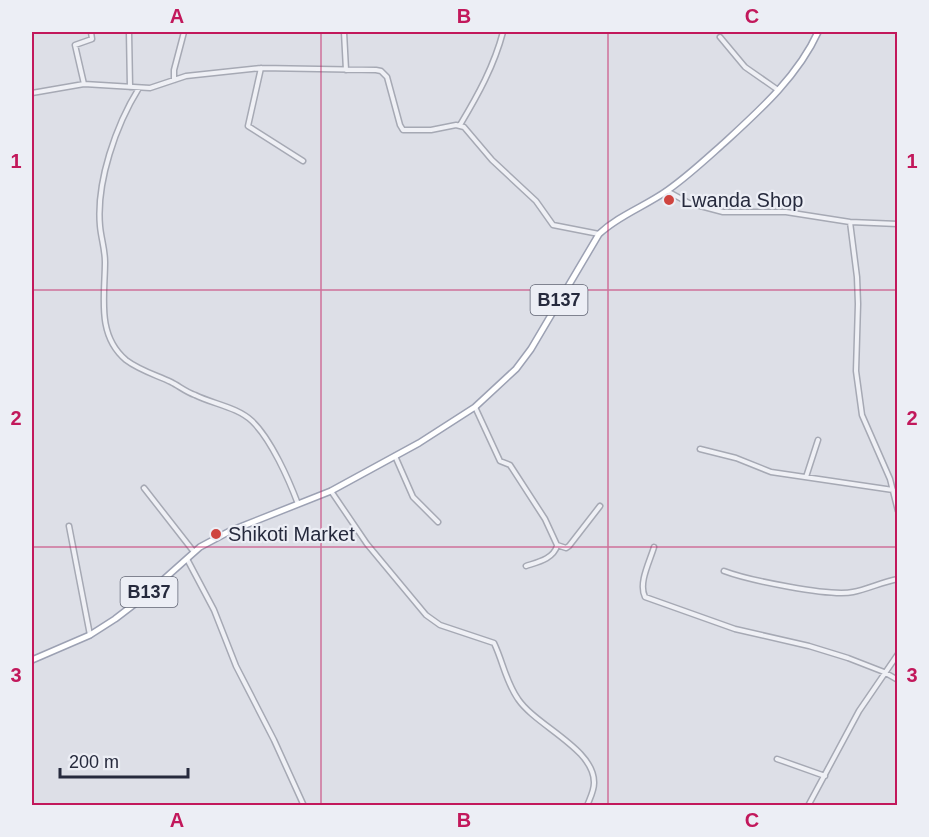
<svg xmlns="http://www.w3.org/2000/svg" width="929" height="837" viewBox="0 0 929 837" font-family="Arial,sans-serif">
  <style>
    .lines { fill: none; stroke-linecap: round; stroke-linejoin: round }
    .street-casing { stroke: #a6a9b4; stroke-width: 7 }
    .primary-casing { stroke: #9ca1b3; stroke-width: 8 }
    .street { stroke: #eff0f5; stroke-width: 4 }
    .primary { stroke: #fff; stroke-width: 5 }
    .grid { fill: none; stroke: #c2185b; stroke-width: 1.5; stroke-opacity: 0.55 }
    .poi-dot { fill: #cf443f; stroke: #eceef5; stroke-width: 2 }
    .labels { text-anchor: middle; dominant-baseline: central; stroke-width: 4.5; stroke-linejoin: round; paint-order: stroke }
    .shield { fill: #eceef5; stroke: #616574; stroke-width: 1.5 }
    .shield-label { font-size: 18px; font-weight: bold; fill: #262a3d }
    .poi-label { font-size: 20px; fill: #262a3d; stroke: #eceef5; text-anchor: start }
    .neatline { fill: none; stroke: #c2185b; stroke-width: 2 }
    .grid-label { font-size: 20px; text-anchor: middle; font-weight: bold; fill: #c2185b }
  </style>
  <rect width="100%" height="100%" fill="#dddfe7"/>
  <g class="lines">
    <g class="street-casing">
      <path id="street" d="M129,32L130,87
        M344,32L346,70
        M720,37L745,67L778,90
        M261,68L248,126L303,161
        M174,80V70L184,32
        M84,84L75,45L92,39L91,32
        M139,88C116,125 96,182 100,226C101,238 105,249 105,262C105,295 96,335 126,360C139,370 156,375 171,382C179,386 186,392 195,395C213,404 237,407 252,421C271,439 289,480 298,504
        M32,93L84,84L150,88L186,76L261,68L376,70L381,71L387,77L400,125L403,130H431L456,125L464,127L492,160L536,201L553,225L599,234
        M460,125C478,95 494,66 503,32
        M667,191L689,203L723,212H786L850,222L898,224
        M850,222L857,277L858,304L856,371L862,415L890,479L898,511
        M475,407L500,461L510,465L545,519L557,545L566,548L569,546L600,506
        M700,449L736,458L771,472L893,490
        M395,456L413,497L438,522
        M806,477L818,440
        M144,488L194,552
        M331,491L367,544L426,615L440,625L494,643C503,662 506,682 518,699C536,726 595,749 594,783C594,791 590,798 587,806
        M69,526L90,635
        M654,547C650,561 638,583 645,597L735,629L809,646L848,658L884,672L898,680
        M187,559L214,610L236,666L274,740L304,806
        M526,566C538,562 553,559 557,546
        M724,571C748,580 830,597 853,592C868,589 882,582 898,579
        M777,759L825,776
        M808,806L859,711L898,654"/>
    </g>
    <g class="primary-casing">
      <path id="primary" d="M32,660L90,635L115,619L145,596L200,547L230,531L331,491L419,443L475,407L516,369L531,349L599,234C619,215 646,206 668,190C688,176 706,159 724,143C760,110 798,76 818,32"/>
    </g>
    <use href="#street" class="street"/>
    <use href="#primary" class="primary"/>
  </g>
  <path class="grid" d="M321,32V806M608,32V806M32,290H898M32,547H898"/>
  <g class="poi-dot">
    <circle cx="669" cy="200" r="6"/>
    <circle cx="216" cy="534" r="6"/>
  </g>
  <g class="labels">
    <g class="shield">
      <rect x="530.5" y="285" width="57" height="30" rx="4.5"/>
      <rect x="120.5" y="577" width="57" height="30" rx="4.5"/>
    </g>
    <g class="shield-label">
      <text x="559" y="300">B137</text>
      <text x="149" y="592">B137</text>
    </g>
    <g class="poi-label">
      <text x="681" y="200">Lwanda Shop</text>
      <text x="228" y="534">Shikoti Market</text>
    </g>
  </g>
  <rect width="929" height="837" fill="none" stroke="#eceef5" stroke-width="66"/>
  <path d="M60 768v9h128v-9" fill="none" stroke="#262a3d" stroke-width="3"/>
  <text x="69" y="768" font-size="18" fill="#262a3d" stroke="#eceef5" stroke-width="4.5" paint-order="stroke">200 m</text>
  <rect x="33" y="33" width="863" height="771" class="neatline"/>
  <g class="grid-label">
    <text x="177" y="23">A</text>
    <text x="464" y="23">B</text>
    <text x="752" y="23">C</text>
    <text x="16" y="168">1</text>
    <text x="912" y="168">1</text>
    <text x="16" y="425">2</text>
    <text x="912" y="425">2</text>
    <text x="16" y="682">3</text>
    <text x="912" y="682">3</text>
    <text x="177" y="827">A</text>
    <text x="464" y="827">B</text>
    <text x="752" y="827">C</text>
  </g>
</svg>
